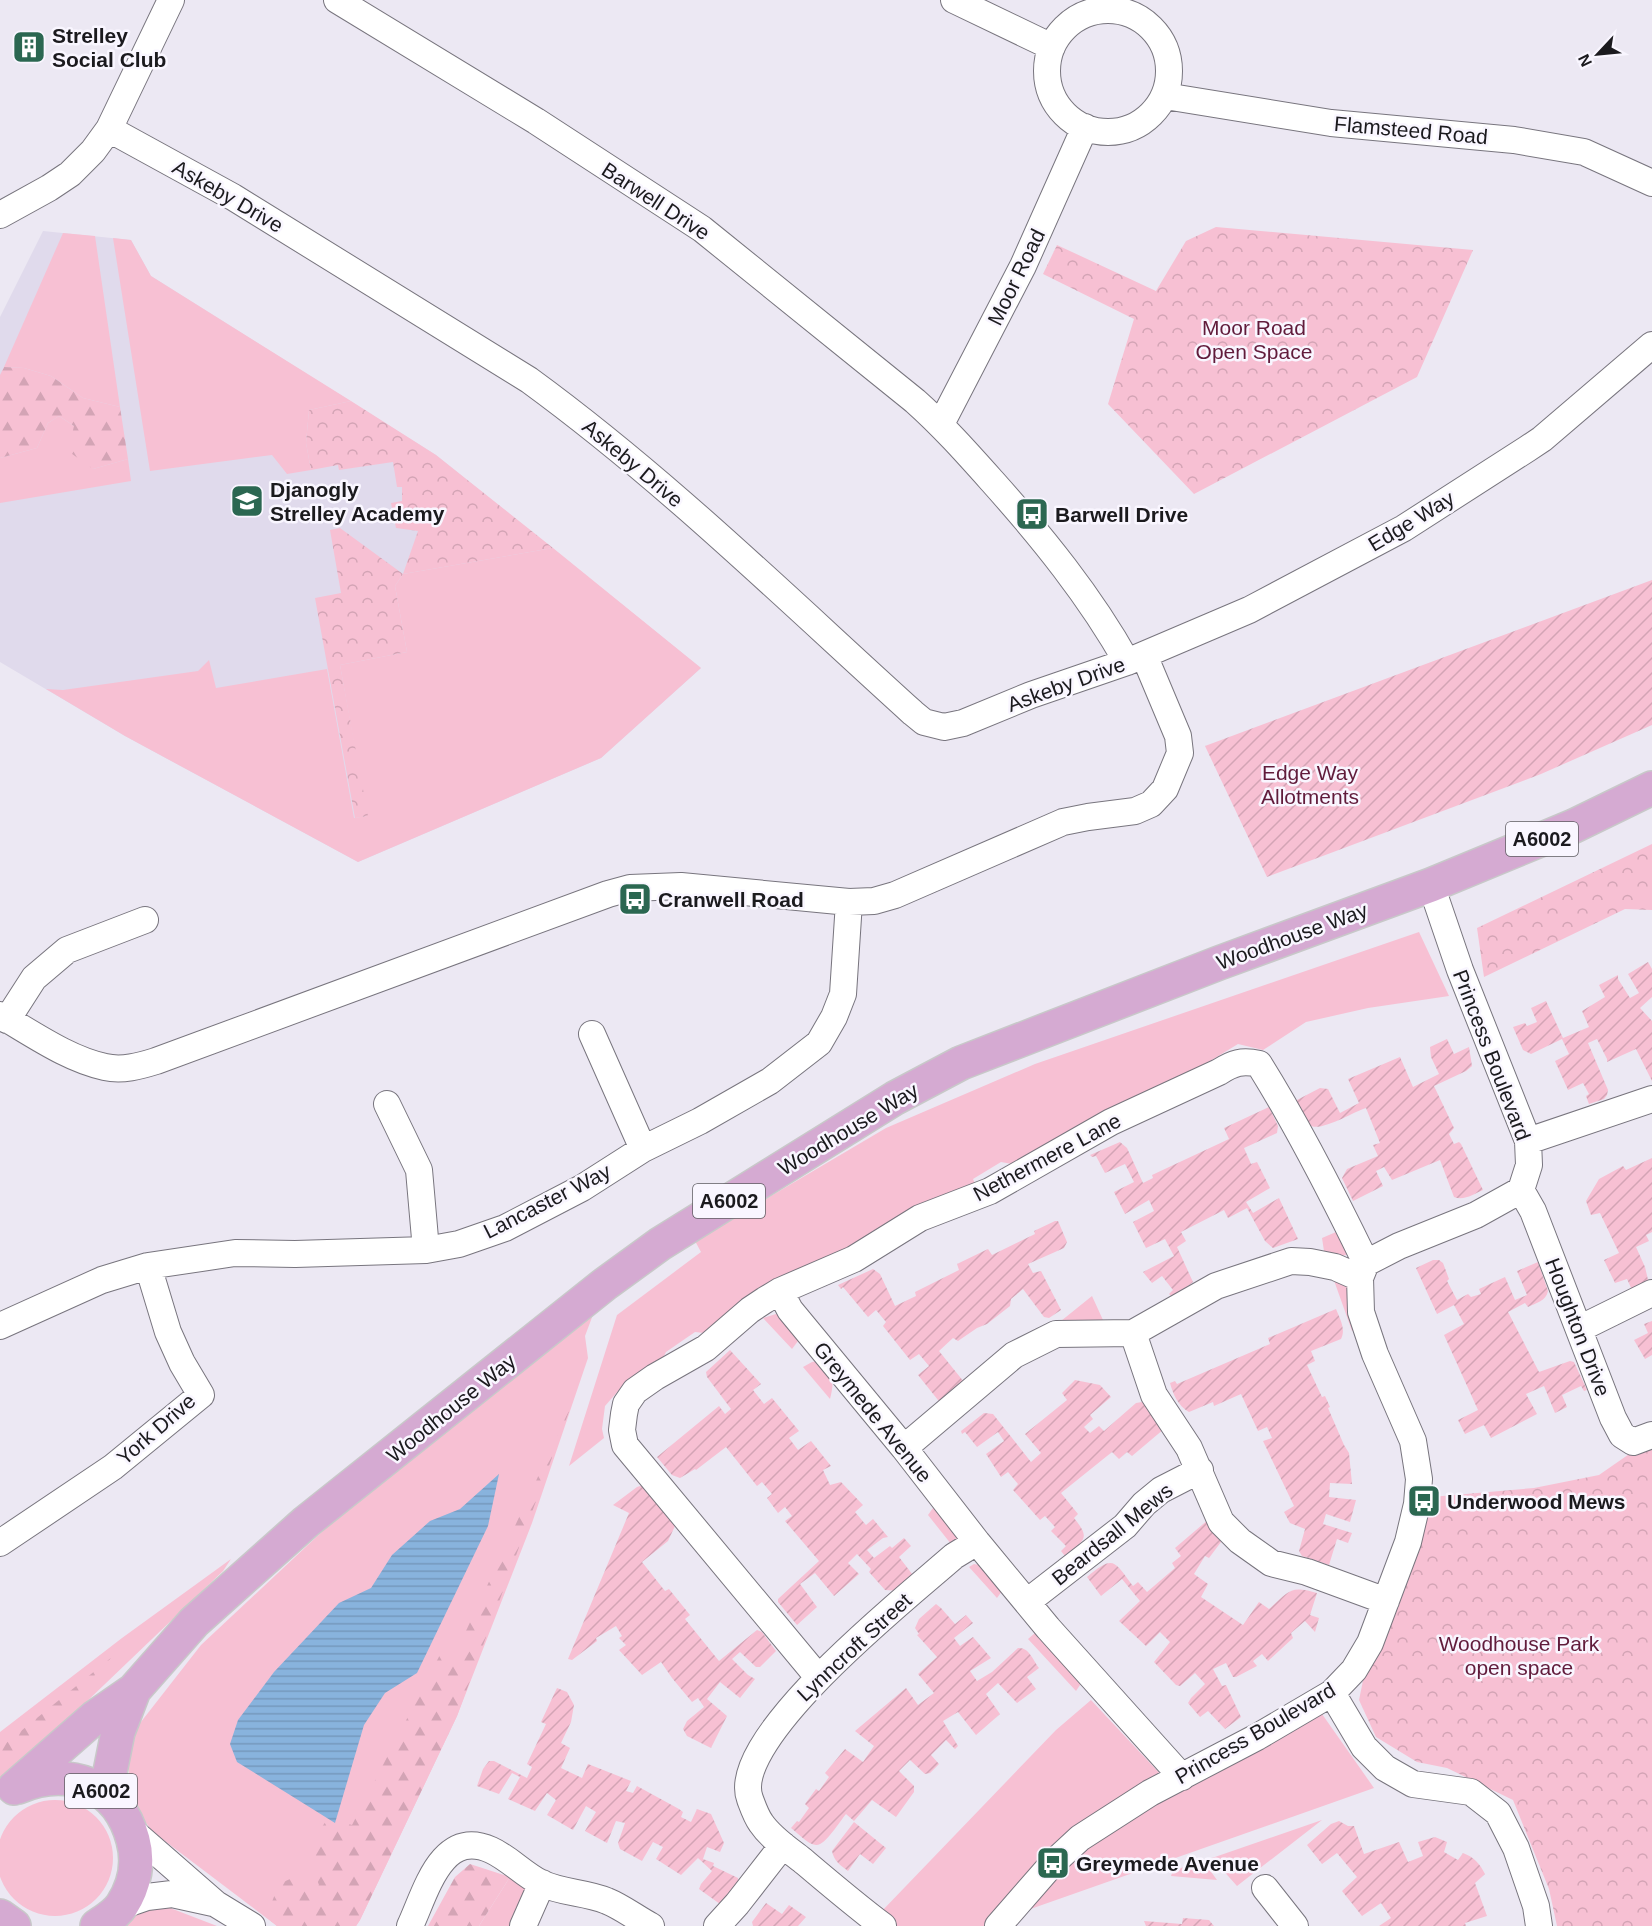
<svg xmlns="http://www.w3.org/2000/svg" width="1652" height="1926" viewBox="0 0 1652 1926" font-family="Helvetica,sans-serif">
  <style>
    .built { fill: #e0daec }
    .grass { fill: #f7c0d3 }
    .forest { fill: url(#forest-firs) }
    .park { fill: url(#park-crowns) }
    .garden { fill: url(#garden-furrows) }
    .water { fill: url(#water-rules) }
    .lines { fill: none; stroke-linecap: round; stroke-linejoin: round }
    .minor-casing { stroke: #78757e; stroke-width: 28 }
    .major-casing { stroke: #c8c8c9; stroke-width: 36 }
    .minor { stroke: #fff; stroke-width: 26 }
    .major { stroke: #d5aad2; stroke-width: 33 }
    .labels { text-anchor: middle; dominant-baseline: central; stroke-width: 5; stroke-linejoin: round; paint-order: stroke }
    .shield { fill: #f9f6ff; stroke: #5e5c62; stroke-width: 1.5 }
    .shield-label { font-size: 20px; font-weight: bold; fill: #1b1a1e }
    .poi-label { font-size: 21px; font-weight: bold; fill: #1b1a1e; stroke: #f9f6ff; text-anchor: start }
    .street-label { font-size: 21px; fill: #1b1a1e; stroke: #f9f6ff }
    .park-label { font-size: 21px; fill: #611b3b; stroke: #f9f6ff }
  </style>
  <defs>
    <pattern id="forest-firs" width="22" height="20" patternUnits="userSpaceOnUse" patternTransform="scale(1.5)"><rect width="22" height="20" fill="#f7c0d3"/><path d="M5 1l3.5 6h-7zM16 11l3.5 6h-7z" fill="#d3a4b5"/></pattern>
    <pattern id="park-crowns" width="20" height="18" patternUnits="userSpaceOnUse" patternTransform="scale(1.5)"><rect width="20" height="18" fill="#f7c0d3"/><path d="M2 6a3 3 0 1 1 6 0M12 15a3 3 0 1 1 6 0" fill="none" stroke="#d3a4b5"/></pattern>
    <pattern id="garden-furrows" width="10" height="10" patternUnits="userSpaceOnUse" patternTransform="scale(1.5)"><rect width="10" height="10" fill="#f7c0d3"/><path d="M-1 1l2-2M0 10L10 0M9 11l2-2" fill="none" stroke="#d3a4b5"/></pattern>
    <pattern id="water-rules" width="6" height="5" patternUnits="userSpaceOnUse" patternTransform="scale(1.5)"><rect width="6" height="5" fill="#88b3dd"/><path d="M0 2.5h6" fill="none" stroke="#7599bd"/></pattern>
  </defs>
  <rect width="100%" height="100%" fill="#ece8f3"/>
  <path class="built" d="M43,231L131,240L151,276L436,455L701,668L601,758L358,862L125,736L0,662V317Z"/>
  <path class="grass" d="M63,233L95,236L120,407L83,398L51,376L24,368L4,367Z
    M113,238L131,240L151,276L351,401L309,410L306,443L311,470L287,474L272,455L150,471Z
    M59,416L74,426L93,469L128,459L131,481L0,503V458L37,448L48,423Z
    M553,548L701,668L601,758L358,862L125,736L46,689L63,690L198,671L209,660L216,688L327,669L354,818L367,816L340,665L407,652L395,586L403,574Z
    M1419,932L1449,996L1368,1008L1306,1022L1263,1050L1238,1044L1161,1091L1012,1164L1001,1162L973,1179L976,1186L704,1333L695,1332L666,1352L661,1362L626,1382L605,1406L602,1429L604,1438L569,1466L617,1315L701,1252L695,1241L886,1128L1035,1064Z
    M1343,1229L1351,1251C1343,1260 1334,1254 1324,1251L1322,1238Z
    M1331,1272L1347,1280L1356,1329L1352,1331Z
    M1092,1296L1103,1320L1061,1326V1321Z
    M594,1312L585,1336L588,1358L532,1523L457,1716L360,1920L356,1926H277L153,1832L134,1807L128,1767L137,1727L201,1645L342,1513Z
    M776,1314L785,1319L798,1341L792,1349L763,1318Z
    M818,1361C833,1373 835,1380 830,1399L803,1367L812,1362Z
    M933,1508H937L959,1538L955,1549L928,1515Z
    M231,1559L223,1571L10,1775L0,1783V1732L122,1638Z
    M974,1564L984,1566L1002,1591L997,1598L969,1567Z
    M1035,1633L1042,1634L1082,1682L1076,1691L1028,1639Z
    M1091,1700L1164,1778L1040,1859L984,1926H897L880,1913L1056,1730Z
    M1322,1714L1374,1788L1022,1912L1093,1843L1127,1819Z
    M-3 1858a58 58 0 1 1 116 0a58 58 0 1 1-116 0Z
    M1322,1820L1237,1886L1212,1858Z
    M1204,1862L1217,1880L1171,1876L1173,1870Z
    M510,1877L535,1895L516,1926H479Z
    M165,1906L217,1926H124L142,1908Z"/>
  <path class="forest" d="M4,367L24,368L51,376L83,398L120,407L128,459L93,469L68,451L74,426L59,416L48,423L37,448L0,458V375Z
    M571,1406L457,1716L360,1920L356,1926H277L266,1917L279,1884L290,1879L313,1894L319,1885L306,1851L328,1818L352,1825L444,1647L458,1648Z
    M112,1657L7,1769L0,1772V1748Z
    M470,1864L510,1877L479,1926H428L455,1877Z"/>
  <path class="park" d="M1216,227L1473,250L1417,377L1194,494L1108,404L1134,319L1043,274L1057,245L1156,291L1186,241Z
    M351,401L436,455L553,548L403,574L395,586L407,652L340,665L368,816L355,818L315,598L341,593L330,530L340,528L403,574L418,531L396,528L391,503L402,501V487H397L393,462L339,470L338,465L311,470L306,443L309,410Z
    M1652,844V910L1625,909L1484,977L1477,928Z
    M1652,1446V1926H1557L1549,1889L1513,1800L1447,1768L1417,1762L1376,1737L1359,1700L1365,1671L1399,1600L1431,1497L1534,1488L1599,1475L1635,1450Z"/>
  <path class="garden" d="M1652,580V725L1541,774L1267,877L1205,746Z
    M1648,962L1652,969V997L1640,1008L1652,1021V1081L1636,1049L1607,1062V1059L1597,1039L1588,1043L1608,1090L1607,1095L1604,1099L1589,1104L1586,1096L1589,1094L1583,1083L1568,1090L1555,1061L1569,1054L1562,1039L1531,1054L1523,1050L1513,1027L1525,1023L1527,1026L1537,1022L1531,1008L1546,1001L1563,1038L1589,1027L1582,1011L1605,997L1599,985L1618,975V979L1630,998L1639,993L1628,974Z
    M1447,1039L1454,1054L1469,1047L1472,1066L1466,1071L1434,1086L1454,1128L1449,1134L1454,1144L1459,1142L1461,1144L1483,1190C1474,1194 1464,1201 1454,1197L1440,1160L1392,1180L1384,1167L1376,1171L1383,1186L1353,1201L1342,1178L1347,1169L1378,1156L1373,1145L1380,1143L1366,1108C1353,1112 1320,1133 1309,1125C1303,1121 1299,1108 1295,1101L1320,1088L1328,1089L1340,1113L1359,1103L1348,1079L1400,1057L1413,1087L1439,1074L1431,1057L1430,1047Z
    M1269,1107L1278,1126L1277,1133L1244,1148L1251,1164L1257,1162L1270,1188L1246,1202L1253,1213L1279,1198L1298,1239L1273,1248L1265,1241L1247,1208L1228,1218L1224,1210L1181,1232L1186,1241L1177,1247L1193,1282L1173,1298L1169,1294L1173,1290L1162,1276L1152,1283L1143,1272L1174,1256L1165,1239L1146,1248L1133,1222L1154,1211L1149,1200L1125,1214L1114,1192L1134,1182L1125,1164L1105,1173L1096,1156L1092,1157L1090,1155L1120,1142L1127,1148L1143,1183L1153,1178L1152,1175L1229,1139L1224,1128Z
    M1652,1158V1232L1646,1235L1649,1241L1636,1247L1645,1267L1649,1284L1632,1290L1627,1279L1615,1283L1604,1260L1619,1253L1600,1213L1591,1215L1586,1201L1599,1179L1623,1166L1626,1170Z
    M1055,1221H1058L1067,1242L1064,1248L1028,1264L1033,1273L1041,1271L1061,1310L1049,1318L1044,1317L1023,1289L1011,1299L1010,1306L987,1324L977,1328L958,1341L953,1338L939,1351L964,1382L942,1405L918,1375L929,1366L919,1354L910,1360L883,1326L886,1322L876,1310L868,1317L843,1287L841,1289L838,1285L873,1269L880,1274L895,1306L916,1296L915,1292L959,1270L957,1264L988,1249L992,1255L1035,1234L1034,1231Z
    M1433,1260H1439L1443,1263L1449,1279L1447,1281L1457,1300L1468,1294L1471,1297L1481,1294L1479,1289L1505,1277L1515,1300L1527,1295L1517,1271L1538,1262L1548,1291C1546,1301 1536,1303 1528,1307L1525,1303L1508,1312L1539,1372L1570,1361L1574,1362L1587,1390L1584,1391L1581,1386L1562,1395L1567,1407L1555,1413L1544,1386L1526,1394L1537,1414L1491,1438L1484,1425L1465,1434L1458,1420L1478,1410L1444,1335L1464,1324L1454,1305L1437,1314L1416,1268Z
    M1336,1309C1340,1319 1346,1329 1341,1339L1311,1351L1315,1361L1307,1365L1322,1397L1325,1396L1330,1407L1328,1408L1344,1445L1349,1453L1352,1484L1330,1483L1329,1497L1356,1500L1350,1522L1326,1514L1323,1524L1352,1533L1348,1543L1337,1539L1329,1565L1302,1556L1299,1551L1305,1529L1290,1523L1284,1512L1294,1506L1263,1441L1272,1438L1267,1427L1258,1431L1241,1394L1214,1406L1213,1402L1189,1412C1178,1406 1173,1394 1170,1383L1175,1381L1177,1384L1270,1344L1268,1338Z
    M1652,1321V1355L1645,1359L1634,1340L1648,1333L1644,1324Z
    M730,1350L761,1384L753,1390L764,1404L772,1398L799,1431L789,1438L798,1450L811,1441L831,1466L823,1470L830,1485L841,1482L863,1505L855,1512L866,1525L873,1519L888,1537L883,1538L867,1550L874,1558L890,1546L892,1548L904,1538L911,1546L899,1557L916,1579L900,1591L885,1590L869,1572L871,1569L857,1554L848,1563L859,1574L834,1596L815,1573L800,1584L817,1607L797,1625L778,1602V1599L819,1561L785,1521L792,1516L785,1507L778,1513L767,1498L772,1494L762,1482L757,1486L726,1447L696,1470L695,1469L680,1478L672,1475L657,1457L719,1406L725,1414L731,1409L707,1377L706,1372Z
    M1075,1380L1100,1385L1111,1397L1090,1415L1093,1419L1084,1427L1090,1433L1099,1426L1104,1431L1136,1403L1142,1402L1164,1429L1132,1456L1127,1452L1119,1459L1112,1452L1061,1493L1078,1514L1074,1518C1092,1540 1083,1540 1065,1556L1061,1551L1066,1546L1051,1531L1055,1527L1045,1516L1040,1520L1013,1490L1018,1484L1008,1472L1001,1477L988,1457L986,1454L1004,1441L998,1432L977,1447L965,1432L962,1434L961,1431L984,1413L993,1414L1031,1462L1041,1453L1025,1434L1067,1400L1062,1393Z
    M643,1485L675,1526L668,1541L642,1562L665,1591L669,1589L690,1615L685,1619L719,1661L757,1630L762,1632L776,1651L760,1667H756L740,1652L732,1659L748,1675L755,1679L740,1698L720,1682L707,1699L727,1716L711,1748L687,1736L683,1729L687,1721L704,1707L698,1698L692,1702L672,1678L661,1662L642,1675L619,1650L626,1645L619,1638L622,1636L616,1626L596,1638L597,1641L572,1660L568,1659L629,1513L613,1505L637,1487Z
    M1209,1519L1221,1542L1209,1558L1205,1556L1194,1574L1208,1584L1201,1597L1243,1625L1259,1602L1269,1609C1290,1591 1289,1585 1317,1593L1310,1615L1319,1618L1315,1632L1305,1621L1291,1633L1293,1638L1268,1661L1262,1654L1253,1661L1257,1666L1236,1677H1233L1226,1663L1213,1669L1222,1686L1226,1685L1241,1717L1225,1729L1208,1711L1200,1717L1188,1703L1191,1698L1205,1684L1195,1673L1180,1686L1176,1685L1154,1662L1170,1642L1160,1632L1146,1646L1119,1621L1140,1601L1122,1579L1101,1596L1087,1577C1114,1555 1113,1560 1133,1586L1138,1582L1147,1592L1175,1568L1172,1563L1181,1556L1175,1548Z
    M936,1604L941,1608L955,1624L966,1615L973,1623L954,1638L960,1646L973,1637L991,1658L970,1671L977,1681L992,1672L1018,1648C1029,1647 1033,1660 1039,1668L1027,1677L1036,1689L1017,1703L998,1683L986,1694L1000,1714L976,1735L958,1712L943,1721L958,1746L955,1749L946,1740L931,1755L939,1764L930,1773L925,1774L910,1760L899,1771L914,1786V1792L896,1817L872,1800L854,1821L846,1814C840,1821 825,1846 816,1845C807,1844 798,1833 791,1828L797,1821L799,1822L809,1808L805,1804L816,1789L819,1791L829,1777L825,1773L845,1749L863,1762L874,1746L855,1731L906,1688L918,1705L934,1693L918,1674L937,1657L917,1635L919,1634L915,1628L919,1619Z
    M557,1688L567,1692L574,1705L571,1722L561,1743L570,1748L561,1768L582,1778L588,1764L631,1781L626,1791L633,1793L637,1786L679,1809L683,1812L681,1817L691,1822L697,1809L711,1814L724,1843L720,1852L707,1847L703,1859L714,1863L713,1866L738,1878V1883L720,1904L699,1889L701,1884L712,1871L698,1858L681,1875L656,1859L663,1847L653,1842L642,1861L620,1849L618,1843L625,1823L616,1821L607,1843L585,1831L596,1812L586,1806L573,1830L547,1815L556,1800L547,1793L535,1811L508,1799L520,1777L512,1773L499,1794L477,1786L483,1769L489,1761H494L527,1778L532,1767L527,1764L546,1724L541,1722Z
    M1339,1821L1348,1826H1354L1364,1854L1399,1842L1408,1862L1423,1856L1418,1842L1435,1837L1447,1842L1444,1852L1458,1860L1463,1853C1474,1857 1480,1864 1485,1874L1475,1883L1487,1916L1465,1923L1466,1926H1379L1391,1918L1381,1903L1362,1916L1342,1891L1357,1877L1337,1853L1322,1864L1307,1845L1331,1824Z
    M854,1822L886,1848L873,1864L860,1854L848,1871C840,1865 834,1861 832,1851Z
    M766,1903L782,1914L789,1905L806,1917L798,1926H753L752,1922Z
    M1183,1918L1209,1920L1214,1926H1146L1144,1921L1182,1924Z"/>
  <path class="water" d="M499,1474L488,1526L417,1673L385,1693L364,1725L335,1823L237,1762L230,1744L238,1720L274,1672L339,1603L371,1588L392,1555L430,1521L460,1509Z"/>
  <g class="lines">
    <g class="minor-casing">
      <path id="minor" d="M337,0L536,121L702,229L915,401C943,426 967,453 992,481C1042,537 1090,596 1127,662
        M954,0L1052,47
        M1047 71a61 61 0 1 1 122 0a61 61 0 1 1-122 0Z
        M1165,96L1331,123L1514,140L1584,152L1652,183
        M109,129L233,197L529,380C666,480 787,599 913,713L924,722L944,727L963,723L1031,695L1127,662L1249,610L1404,528L1527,449L1542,439L1652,345
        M0,215L49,188L70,174L93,151L109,129L171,0
        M941,424L1023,266L1085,127
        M0,1015C33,1034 68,1059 105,1067C122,1071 140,1066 156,1061L608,894L630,888L681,886L849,902L874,901L895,895L1063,822L1088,817L1135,811L1151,804L1165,789L1180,753L1178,736L1144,655
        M7,1020L34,978L67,950L145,920
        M592,1034L643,1149
        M387,1104L419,1170L426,1250
        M1528,1141L1652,1099
        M1521,1190L1533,1211L1613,1418L1622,1435L1633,1442L1652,1435
        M780,1291L790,1310L904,1448L977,1542L1048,1628L1182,1777
        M0,1326L102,1280L148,1266L235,1253L295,1254L426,1250L459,1244L505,1228L582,1188L643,1149L700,1121L770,1081L819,1043L834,1017L843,994L849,902
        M1579,1329L1652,1293
        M1133,1333L1154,1395L1189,1448L1221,1522L1240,1541L1271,1563L1307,1572L1386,1601
        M904,1448L1014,1355L1056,1334L1133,1333L1216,1286L1291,1261L1310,1262L1335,1267L1360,1278
        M0,1543L113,1467L201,1395L182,1363L168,1332L148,1266
        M1027,1602L1125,1526L1144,1504L1161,1490L1200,1470
        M818,1677L625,1445L622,1430L624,1414L626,1404L635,1391L655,1377L706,1348L750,1310L765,1300L780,1291L854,1259L920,1218L990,1191L1111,1122L1219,1072C1233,1063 1242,1060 1259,1064C1299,1128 1333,1195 1366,1263
        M1332,1693L1364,1747L1385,1768L1413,1784L1471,1792L1498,1813L1516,1848L1536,1906L1539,1926
        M130,1829L216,1904L252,1926
        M1265,1888L1295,1926
        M121,1906L147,1897L172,1894L213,1903
        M410,1926C426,1892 441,1828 491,1850C509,1858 523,1874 541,1883C561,1893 586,1892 607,1901C622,1907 636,1918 651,1926
        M523,1926L542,1883
        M717,1926L737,1904L783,1845
        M883,1926C855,1905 828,1882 802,1860C788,1849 771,1838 761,1823C756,1816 753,1807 750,1799C727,1739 911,1594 954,1556L977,1542
        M998,1926L1053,1863L1080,1838L1150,1793L1257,1737L1332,1693L1354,1670L1370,1643L1408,1542L1417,1504L1419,1479L1413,1441L1375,1354L1361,1312L1360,1278L1366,1263L1399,1246L1476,1215L1521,1190L1529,1165L1528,1141L1460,970L1431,885"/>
    </g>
    <g class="major-casing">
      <path id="major" d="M18,1787C69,1766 118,1784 133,1840C139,1862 135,1885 122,1905C116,1914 106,1920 97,1926
        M14,1788L95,1717L134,1690L194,1622L306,1522L605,1284L660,1244L895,1098L961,1063L1219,963L1431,885L1574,826L1652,788
        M115,1803L110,1772L118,1732L134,1690
        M0,1916L14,1926"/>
    </g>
    <use href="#minor" class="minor"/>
    <use href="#major" class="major"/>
  </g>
  <defs>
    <g id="building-square" transform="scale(1.725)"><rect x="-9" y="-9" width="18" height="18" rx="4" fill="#2b6751" stroke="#f9f6ff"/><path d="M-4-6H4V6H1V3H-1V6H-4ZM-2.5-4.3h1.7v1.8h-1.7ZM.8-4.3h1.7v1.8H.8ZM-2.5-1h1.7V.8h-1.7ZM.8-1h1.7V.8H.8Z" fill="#fff"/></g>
    <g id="school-square" transform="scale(1.725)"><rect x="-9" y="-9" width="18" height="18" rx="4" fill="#2b6751" stroke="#f9f6ff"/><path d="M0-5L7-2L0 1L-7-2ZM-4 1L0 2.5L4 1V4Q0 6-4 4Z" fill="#fff"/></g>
    <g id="bus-square" transform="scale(1.725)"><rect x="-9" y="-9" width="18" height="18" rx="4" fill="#2b6751" stroke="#f9f6ff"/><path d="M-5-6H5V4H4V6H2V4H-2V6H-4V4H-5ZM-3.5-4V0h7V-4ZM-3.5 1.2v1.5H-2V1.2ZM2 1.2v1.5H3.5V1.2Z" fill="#fff"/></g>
  </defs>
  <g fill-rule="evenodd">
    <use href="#building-square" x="29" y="47"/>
    <use href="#school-square" x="247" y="501"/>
    <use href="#bus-square" x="1032" y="514"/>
    <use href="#bus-square" x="635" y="899"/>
    <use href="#bus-square" x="1424" y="1501"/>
    <use href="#bus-square" x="1053" y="1863"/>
  </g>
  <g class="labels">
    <g class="shield">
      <rect x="1506" y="822" width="72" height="34" rx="4.5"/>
      <rect x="693" y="1184" width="72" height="34" rx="4.5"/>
      <rect x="65" y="1774" width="72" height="34" rx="4.5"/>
    </g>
    <g class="shield-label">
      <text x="1542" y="839">A6002</text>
      <text x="729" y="1201">A6002</text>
      <text x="101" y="1791">A6002</text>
    </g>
    <g class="poi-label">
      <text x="52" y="35">Strelley<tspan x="52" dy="24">Social Club</tspan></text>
      <text x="270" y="489">Djanogly<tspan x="270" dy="24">Strelley Academy</tspan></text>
      <text x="1055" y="514">Barwell Drive</text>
      <text x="658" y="899">Cranwell Road</text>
      <text x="1447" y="1501">Underwood Mews</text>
      <text x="1076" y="1863">Greymede Avenue</text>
    </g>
    <g class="street-label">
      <text transform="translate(1411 130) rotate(5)">Flamsteed Road</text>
      <text transform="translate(228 196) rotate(30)">Askeby Drive</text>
      <text transform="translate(656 201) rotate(33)">Barwell Drive</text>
      <text transform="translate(1016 277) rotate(-64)">Moor Road</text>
      <text transform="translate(633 463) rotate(40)">Askeby Drive</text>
      <text transform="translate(1411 521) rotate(-31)">Edge Way</text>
      <text transform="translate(1066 684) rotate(-20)">Askeby Drive</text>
      <text transform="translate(1292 936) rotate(-20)">Woodhouse Way</text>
      <text transform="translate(1492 1055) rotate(69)">Princess Boulevard</text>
      <text transform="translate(848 1129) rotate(-31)">Woodhouse Way</text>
      <text transform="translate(1047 1157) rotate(-28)">Nethermere Lane</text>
      <text transform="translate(547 1201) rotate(-27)">Lancaster Way</text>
      <text transform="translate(1578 1327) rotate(69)">Houghton Drive</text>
      <text transform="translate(451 1408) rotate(-39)">Woodhouse Way</text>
      <text transform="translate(873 1412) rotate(51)">Greymede Avenue</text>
      <text transform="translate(156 1429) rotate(-41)">York Drive</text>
      <text transform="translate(1112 1534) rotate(-39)">Beardsall Mews</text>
      <text transform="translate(854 1647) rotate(-43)">Lynncroft Street</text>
      <text transform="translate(1255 1733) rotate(-30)">Princess Boulevard</text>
    </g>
    <g class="park-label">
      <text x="1254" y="327">Moor Road<tspan x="1254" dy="24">Open Space</tspan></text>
      <text x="1310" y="772">Edge Way<tspan x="1310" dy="24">Allotments</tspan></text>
      <text x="1519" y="1643">Woodhouse Park<tspan x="1519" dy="24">open space</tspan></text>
    </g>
  </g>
  <g transform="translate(1598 54) rotate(244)" stroke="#f9f6ff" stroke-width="4.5" paint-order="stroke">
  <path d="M0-4.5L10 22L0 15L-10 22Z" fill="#1b1a1e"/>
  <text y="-9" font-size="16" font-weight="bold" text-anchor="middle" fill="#1b1a1e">N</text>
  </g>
</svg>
